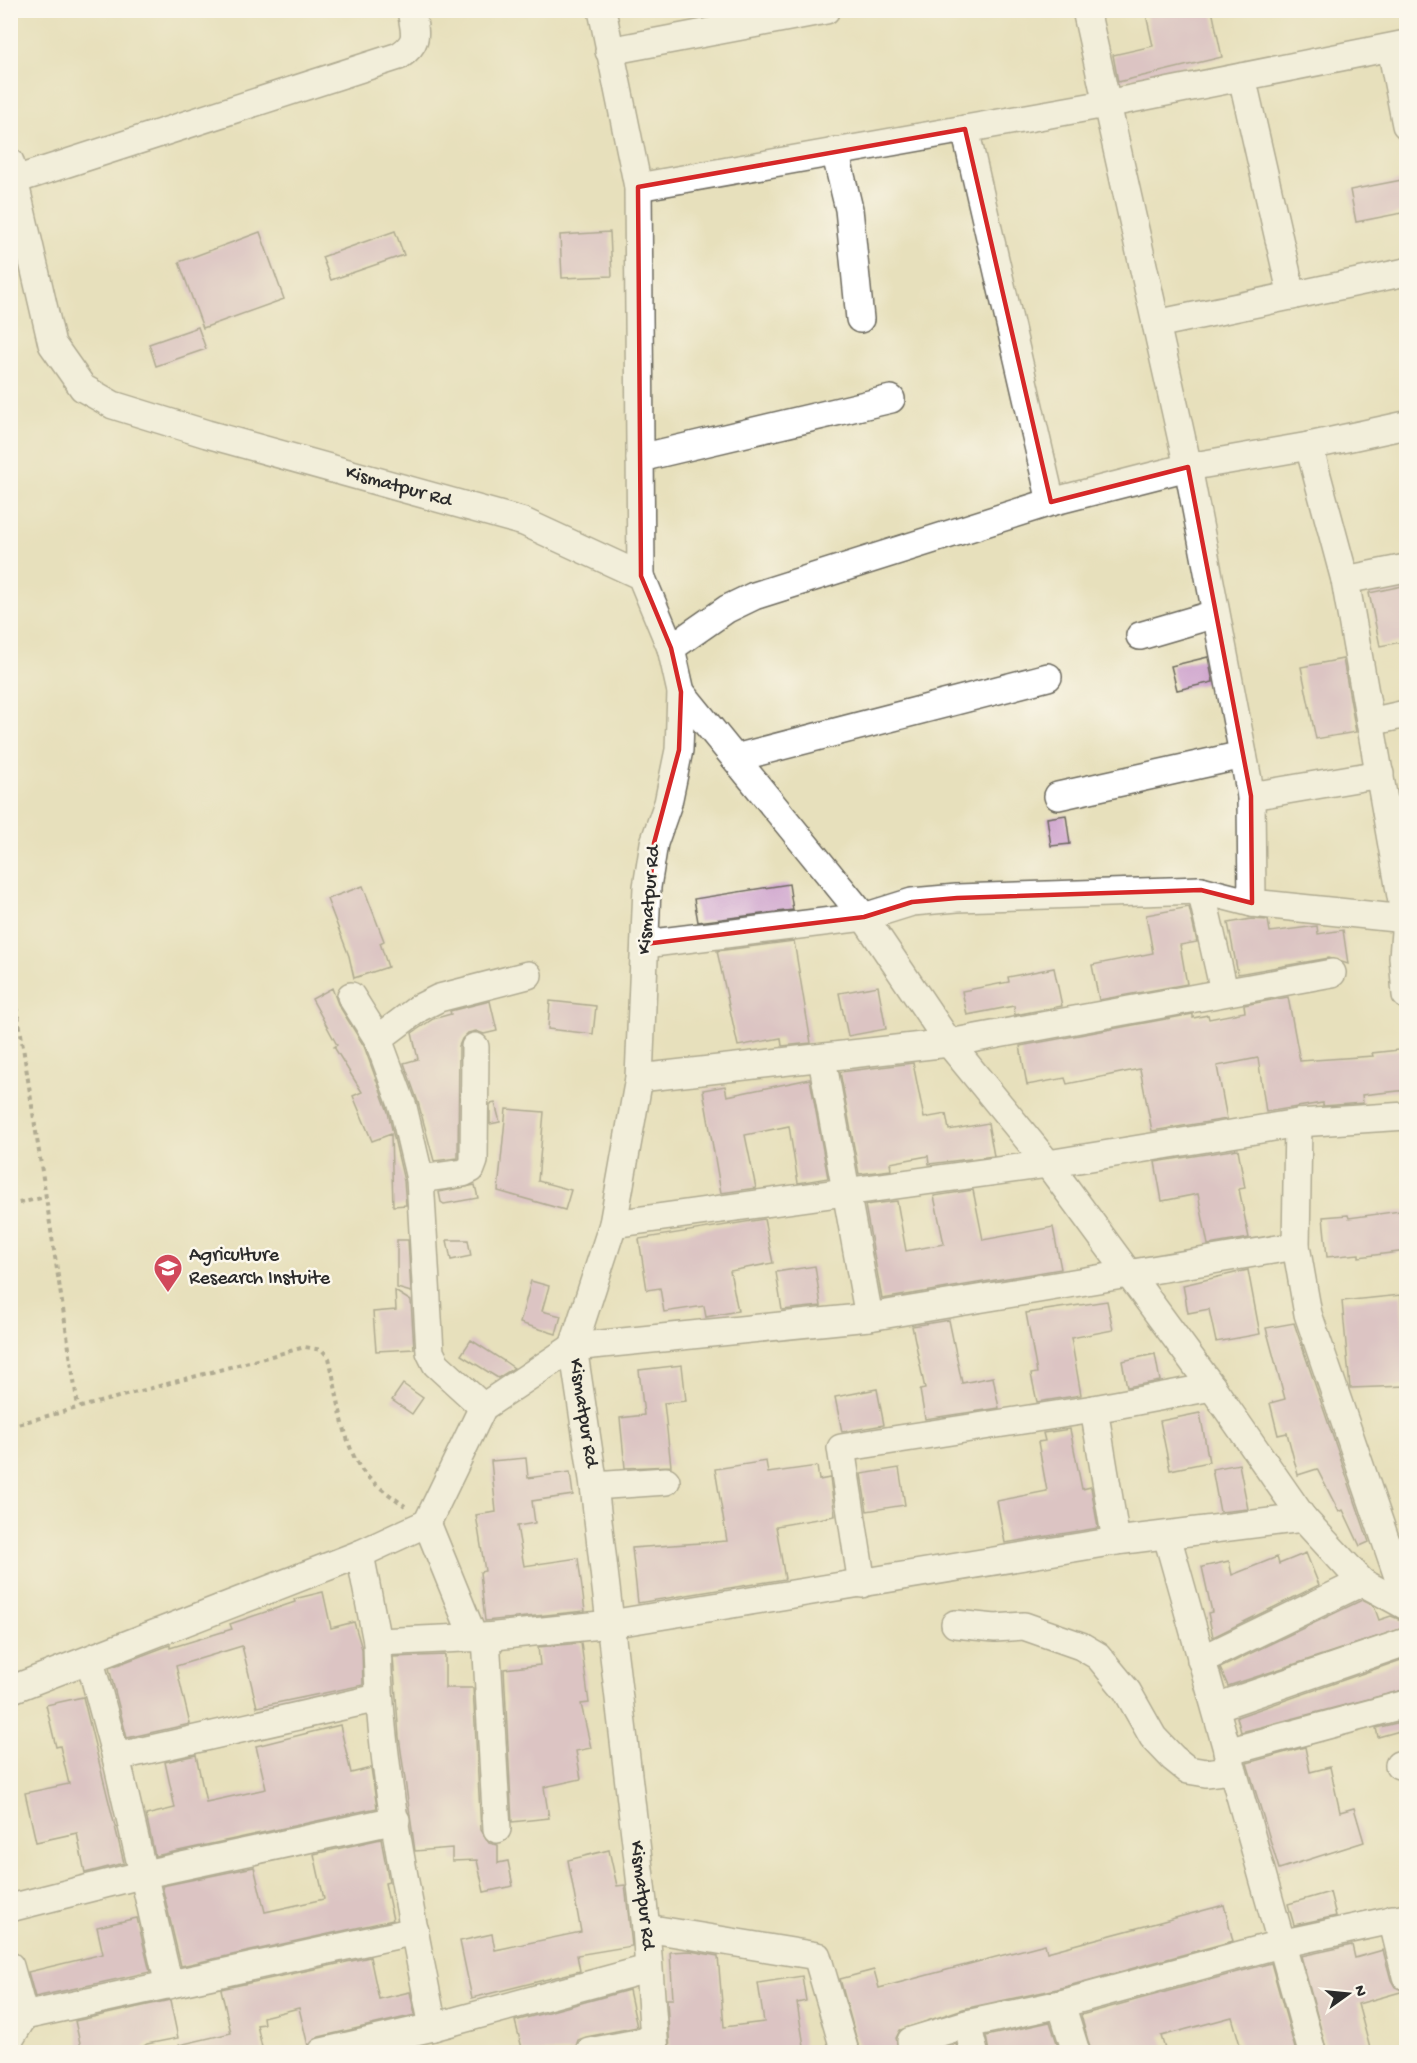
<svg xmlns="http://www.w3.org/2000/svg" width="1417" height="2063" viewBox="0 0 1417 2063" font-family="'Gochi Hand',sans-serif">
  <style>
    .building { fill: #cea3cd }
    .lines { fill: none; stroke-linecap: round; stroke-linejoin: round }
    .minor-casing { stroke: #6d6a5e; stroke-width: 30 }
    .path { stroke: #6d6a5e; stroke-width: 4; stroke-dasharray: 4.5 4.5; stroke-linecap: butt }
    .minor { stroke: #fff; stroke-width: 27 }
    .marked { fill: none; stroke: #d62828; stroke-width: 4.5; stroke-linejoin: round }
    .labels { text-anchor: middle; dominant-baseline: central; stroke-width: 5; stroke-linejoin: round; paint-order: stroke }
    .street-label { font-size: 20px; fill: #2b2b2b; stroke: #fbf7ec }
    .poi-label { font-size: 20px; fill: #2b2b2b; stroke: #fbf7ec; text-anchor: start }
  </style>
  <rect width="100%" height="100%" fill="#fbf7ec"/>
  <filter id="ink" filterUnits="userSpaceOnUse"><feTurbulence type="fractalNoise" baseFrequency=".0167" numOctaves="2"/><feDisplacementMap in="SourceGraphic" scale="12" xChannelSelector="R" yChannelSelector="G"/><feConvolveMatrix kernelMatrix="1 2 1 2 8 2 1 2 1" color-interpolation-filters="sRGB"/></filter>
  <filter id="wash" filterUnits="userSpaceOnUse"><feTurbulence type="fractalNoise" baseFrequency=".008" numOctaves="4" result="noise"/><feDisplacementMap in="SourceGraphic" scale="24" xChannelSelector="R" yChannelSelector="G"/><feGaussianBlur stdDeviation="1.35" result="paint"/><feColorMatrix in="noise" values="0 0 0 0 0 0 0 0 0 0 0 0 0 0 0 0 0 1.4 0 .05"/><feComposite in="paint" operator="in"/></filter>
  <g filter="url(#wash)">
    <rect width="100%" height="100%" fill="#e7e0bc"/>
    <g id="blocks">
      <path class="building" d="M1145,10H1212L1222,57L1118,82L1113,55L1153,46Z
        M1407,179V212L1356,222L1350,190Z
        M395,231L404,255L331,280L322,257Z
        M260,232L284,299L203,328L179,262Z
        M610,232L612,276L562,278L560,235Z
        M198,327L206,349L156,366L149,344Z
        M1407,585V641L1380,646L1369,593Z
        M1208,657L1213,682L1177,690L1171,666Z
        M1343,659L1356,732L1316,739L1301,667Z
        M1066,815L1070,844L1051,846L1047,818Z
        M789,884L793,910L698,922L694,899Z
        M363,886L384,941L380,943L388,967L354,978L349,956L327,899Z
        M1189,907L1197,942L1180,945L1187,984L1099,1000L1092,965L1153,953L1146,915Z
        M1251,919L1268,920L1270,932L1317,926L1318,934L1343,930L1348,964L1329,958L1238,974L1228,923Z
        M794,941L811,1043L782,1046L781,1038L738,1046L717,951Z
        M1054,968L1062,1006L1015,1015L1014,1006L967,1015L962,991L1009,982L1008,977Z
        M878,986L886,1029L848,1036L839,993Z
        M332,988L338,1004L364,1046L388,1112L404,1181L406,1205L393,1206L391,1134L372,1141L353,1096L362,1092L334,1047L337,1045L312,999Z
        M1288,997L1300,1061L1373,1056L1372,1053L1407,1049V1090L1362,1095L1363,1103L1323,1106V1103L1266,1112L1258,1058L1217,1066L1227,1119L1152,1131L1140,1069L1067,1084L1065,1078L1027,1085L1020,1046L1193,1014V1018L1208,1015L1209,1019L1245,1012L1244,1005Z
        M490,1001L497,1031L484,1034L476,1031L468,1033L462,1039L459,1046L458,1158L434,1161L418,1102L404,1063L418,1059L412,1033L433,1019L451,1014L450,1011Z
        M550,1001L596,1006L593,1034L548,1029Z
        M913,1063L924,1118L946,1114L949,1130L988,1123L994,1156L929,1164L928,1156L890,1163L891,1170L859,1174L840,1072Z
        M810,1079L828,1178L798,1183L789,1126L745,1135L756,1188L721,1193L703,1090L725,1086L727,1096Z
        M495,1103L500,1122L490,1124V1104Z
        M506,1109L544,1112L538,1181L571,1190L565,1210L498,1191Z
        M1238,1149L1245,1188L1239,1189L1249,1238L1208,1245L1198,1194L1162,1201L1155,1162Z
        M475,1185L478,1198L444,1204L441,1202L439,1192Z
        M973,1190L983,1240L1053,1227L1061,1269L882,1299L865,1205L897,1201L906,1251L944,1244L934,1196Z
        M1407,1210V1251L1359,1257V1254L1327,1257L1323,1217L1348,1215L1349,1218Z
        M764,1219L773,1263L730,1271L738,1311L706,1317L704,1306L664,1312L660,1288L647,1290L639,1239Z
        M397,1240H408L411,1292L397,1288Z
        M447,1240H468L471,1256L451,1260Z
        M815,1266L821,1306L782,1310L776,1272Z
        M1248,1270L1260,1334L1216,1342L1209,1309L1188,1313L1183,1285Z
        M531,1281L549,1286L542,1311L561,1316L556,1334L520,1323Z
        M395,1291L411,1301L414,1349L376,1351L373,1312L396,1310Z
        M1401,1295L1407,1386L1350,1388L1342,1301Z
        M1107,1301L1113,1330L1071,1338L1081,1395L1037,1402L1031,1374L1037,1373L1026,1313Z
        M949,1320L962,1383L993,1377L999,1408L925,1419L920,1390L925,1389L912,1326Z
        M1294,1323L1369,1542L1360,1546L1343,1510L1339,1512L1317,1469L1298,1475L1287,1433L1278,1435L1270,1403L1285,1399L1266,1328Z
        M471,1340L504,1361L514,1368L498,1378L461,1355Z
        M1155,1354L1160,1381L1127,1387L1122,1361Z
        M682,1365L686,1401L664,1403L671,1466L625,1468L620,1418L644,1415L639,1370Z
        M403,1384L423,1398L412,1414L392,1400Z
        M877,1389L884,1425L842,1432L835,1397Z
        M1200,1413L1209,1462L1170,1470L1160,1421Z
        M1070,1429L1082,1489L1091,1487L1098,1528L1005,1543L997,1501L1047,1491L1038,1442L1045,1441L1043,1433Z
        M526,1458L528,1478L570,1472L573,1495L532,1501L535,1523L517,1526L524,1566L578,1558L585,1611L485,1621L480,1572L485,1571L476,1515L496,1512L491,1461Z
        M766,1461L768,1473L817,1466L819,1480L830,1478L835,1516L776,1526L785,1579L638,1603L632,1548L727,1541L715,1469Z
        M1239,1464L1248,1509L1220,1512L1212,1469Z
        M899,1468L905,1505L867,1511L861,1474Z
        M1306,1553L1319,1585L1213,1637L1208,1613L1212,1612L1202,1567L1229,1561L1232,1575L1277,1557L1279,1564Z
        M323,1592L331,1628L354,1622L362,1649L363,1685L257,1707L242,1646L176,1666L190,1724L127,1738L109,1668L170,1645V1648L232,1629L230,1624L295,1602L294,1599Z
        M1362,1600L1374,1606L1379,1620L1391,1616L1406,1622L1407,1627L1228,1686L1220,1668Z
        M581,1643L589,1703L581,1704L591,1748L576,1751L581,1779L544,1787L549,1818L512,1822L504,1669L540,1665L538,1647Z
        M445,1655V1688H473L481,1830L489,1843L498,1845V1863L508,1861L513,1886L484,1892L477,1860L452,1861V1848L415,1851L399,1737L393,1657Z
        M1407,1658V1689L1241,1732L1237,1717Z
        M83,1697L124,1863L85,1873L77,1833L36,1842L25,1793L69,1784L60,1746L56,1747L46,1705Z
        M1405,1721L1407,1729L1378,1737L1376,1728Z
        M340,1725L351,1773L371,1768L377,1808L155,1856L146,1815L175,1808L165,1762L196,1755L206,1802L266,1789L256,1746Z
        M1305,1747L1310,1772L1330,1767L1340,1812L1354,1808L1364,1842L1279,1869L1247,1763Z
        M381,1839L389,1882L385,1883L393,1920L181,1966L162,1886L254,1867L265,1912L324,1899L314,1854Z
        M609,1850L617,1886L625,1885L632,1946L577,1955L580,1971L472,1998L460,1941L492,1934L495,1950L581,1932L568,1860Z
        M1330,1892L1336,1916L1294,1925L1288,1904Z
        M1224,1905L1233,1941L1057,1989L963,2009L900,2030L896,2038L900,2052H860L840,1979L874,1970L879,1988L1045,1944L1047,1952Z
        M137,1918L150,1972L35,1997L28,1972L103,1954L97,1927Z
        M1352,1945L1355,1958L1383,1950L1391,1980L1395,1987L1404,1991L1358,2004L1371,2052H1327L1301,1956Z
        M690,1951L718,1956L724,2027L764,2022L758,1983L802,1976L806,2001L797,2003L805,2052H670L667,1999H673L670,1952Z
        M370,1957L379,1999L410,1992L415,2015L319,2037L308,2046L299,2008L263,2017L264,2024L257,2025L263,2052H180L179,2045L231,2033L221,1989Z
        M1271,1963L1296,2052H1242L1232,2017L1161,2036L1166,2052H1091L1081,2015Z
        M629,1990L637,2027L586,2037L578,2040L574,2052H523L515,2021Z
        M170,2000L178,2038L147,2044L144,2046L146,2052H82L75,2021Z
        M1050,2022L1060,2052H989L986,2036Z
        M956,2044L958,2052H927Z"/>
    </g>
  </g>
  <g filter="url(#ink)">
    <use href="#blocks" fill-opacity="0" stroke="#6d6a5e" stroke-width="1.5"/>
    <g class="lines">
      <g class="minor-casing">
        <g id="minor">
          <path d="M602,10L638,187L641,576"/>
          <path d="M1391,48L1406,125"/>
          <path d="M609,51L826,10"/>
          <path d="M1242,77L1292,296"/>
          <path d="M965,129L1051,502"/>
          <path d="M835,151L849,209L860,319"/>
          <path id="s1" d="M10,162L52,344L83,388L113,405L207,434L524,522L641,576L671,648L681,692L679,750L668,803L654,843L647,887L639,1078L613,1224L573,1347L594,1486L646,1928L655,2052"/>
          <path d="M15,180L399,56C420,42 415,34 411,10"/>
          <path d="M638,187L1106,104L1406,44"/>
          <path d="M1156,324L1406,272"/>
          <path d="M1309,446L1345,580L1405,919L1252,903L1251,796L1188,467Z"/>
          <path d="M1309,446L1406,425"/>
          <path d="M640,458L891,399"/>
          <path d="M1345,580L1406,568"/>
          <path d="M1140,636L1215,614"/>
          <path d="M671,648L727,609L754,596L1051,502L1188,467L1086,10"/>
          <path d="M681,692L864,917L949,1043L1048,1164L1212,1387L1303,1518L1362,1582L1406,1606"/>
          <path d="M1370,722L1406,714"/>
          <path d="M735,758L1048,677"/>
          <path d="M1058,796L1243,755"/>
          <path d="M1251,796L1380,774"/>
          <path d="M1406,919L1403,957L1406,995"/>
          <path d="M645,944L864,917L912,902L957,898L1201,890"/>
          <path d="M1224,991L1201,890L1252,903"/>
          <path d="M351,996L378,1039L403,1107L420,1179L430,1352L436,1364L483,1407"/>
          <path d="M378,1039L419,1008L439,998L528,975"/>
          <path d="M822,1059L869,1317"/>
          <path d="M639,1078L949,1043L1332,973"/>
          <path d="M1298,1123L1296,1246L1308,1314L1406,1600"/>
          <path d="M420,1179L463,1173L471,1169L474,1161L475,1047"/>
          <path d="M613,1224L1048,1164L1298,1123L1406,1116"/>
          <path d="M1094,1409L1116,1541"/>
          <path d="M594,1486L666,1481"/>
          <path d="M427,1523L473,1636"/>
          <path d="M1167,1536L1312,2052"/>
          <path d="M360,1554L377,1642"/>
          <path d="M862,1584L841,1448L1094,1409L1212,1387"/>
          <path d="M955,1624L995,1628L1024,1626L1081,1646L1098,1656L1127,1691L1153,1737L1173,1758L1188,1770L1206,1773L1231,1770"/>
          <path d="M486,1637L610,1624L1116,1541L1303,1518"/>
          <path d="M1201,1660L1362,1582"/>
          <path d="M90,1661L116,1757"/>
          <path d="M10,1690L360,1554L427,1523L483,1407L573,1347L869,1317L1296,1246"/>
          <path d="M1216,1707L1406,1642"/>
          <path d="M1227,1752L1406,1704"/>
          <path d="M1399,1765L1406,1763"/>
          <path d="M10,1908L145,1874L396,1820"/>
          <path d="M1392,1919L1406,1976"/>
          <path d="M646,1928L817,1956L845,2052"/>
          <path d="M10,1966L24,2016L10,2039"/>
          <path d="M169,1985L116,1757L378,1698"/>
          <path d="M1061,2004L1076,2052"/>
          <path d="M24,2016L415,1931"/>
          <path d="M967,2024L974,2052"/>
          <path d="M433,2027C409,1901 379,1771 377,1642L486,1637L497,1829"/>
          <path d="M911,2041L967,2024L1061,2004L1280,1944L1406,1917"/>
          <path d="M322,2052L433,2027L647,1969"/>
          <path d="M589,2052L653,2040"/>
        </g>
      </g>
      <path class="path" d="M10,962L78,1407
        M10,1205L46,1197
        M10,1426L305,1347L322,1350L329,1358C337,1390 342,1438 359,1466C370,1483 389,1494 405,1506"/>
      <use href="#minor" class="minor"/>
    </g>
  </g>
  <path d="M0 0H1417V2063H0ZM965,129L1051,502L1188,467L1251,796L1252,903L1201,890L957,898L912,902L864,917L645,944L654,843L679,750L681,692L671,648L641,576L638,187Z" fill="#e7e0bc" fill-opacity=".55" fill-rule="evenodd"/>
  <path class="marked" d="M965,129L1051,502L1188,467L1251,796L1252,903L1201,890L957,898L912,902L864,917L645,944L654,843L679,750L681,692L671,648L641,576L638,187Z"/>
  <defs>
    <g id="university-pin" transform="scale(1.5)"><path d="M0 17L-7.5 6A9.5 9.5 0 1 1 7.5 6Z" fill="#d1495b" stroke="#fbf7ec"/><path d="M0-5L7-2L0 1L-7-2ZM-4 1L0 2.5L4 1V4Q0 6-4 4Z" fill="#fff"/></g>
  </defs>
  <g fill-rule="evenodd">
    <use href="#university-pin" x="168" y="1268"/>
  </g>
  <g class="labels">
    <g class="street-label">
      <text stroke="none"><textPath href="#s1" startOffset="572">Kismatpur Rd</textPath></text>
      <text transform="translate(650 900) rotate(-85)">Kismatpur Rd</text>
      <text stroke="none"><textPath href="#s1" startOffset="1689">Kismatpur Rd</textPath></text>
      <text stroke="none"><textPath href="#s1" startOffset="2175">Kismatpur Rd</textPath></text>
    </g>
    <g class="poi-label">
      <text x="189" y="1256">Agriculture<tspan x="189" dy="23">Research Instuite</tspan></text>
    </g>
  </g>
  <rect width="1417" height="2063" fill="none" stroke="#fbf7ec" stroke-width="36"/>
  <g transform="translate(1348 1994) rotate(75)" stroke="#fbf7ec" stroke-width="4.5" paint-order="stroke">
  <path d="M0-4.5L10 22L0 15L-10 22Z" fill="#2b2b2b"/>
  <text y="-9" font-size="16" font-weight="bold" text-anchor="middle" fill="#2b2b2b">N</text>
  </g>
</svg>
